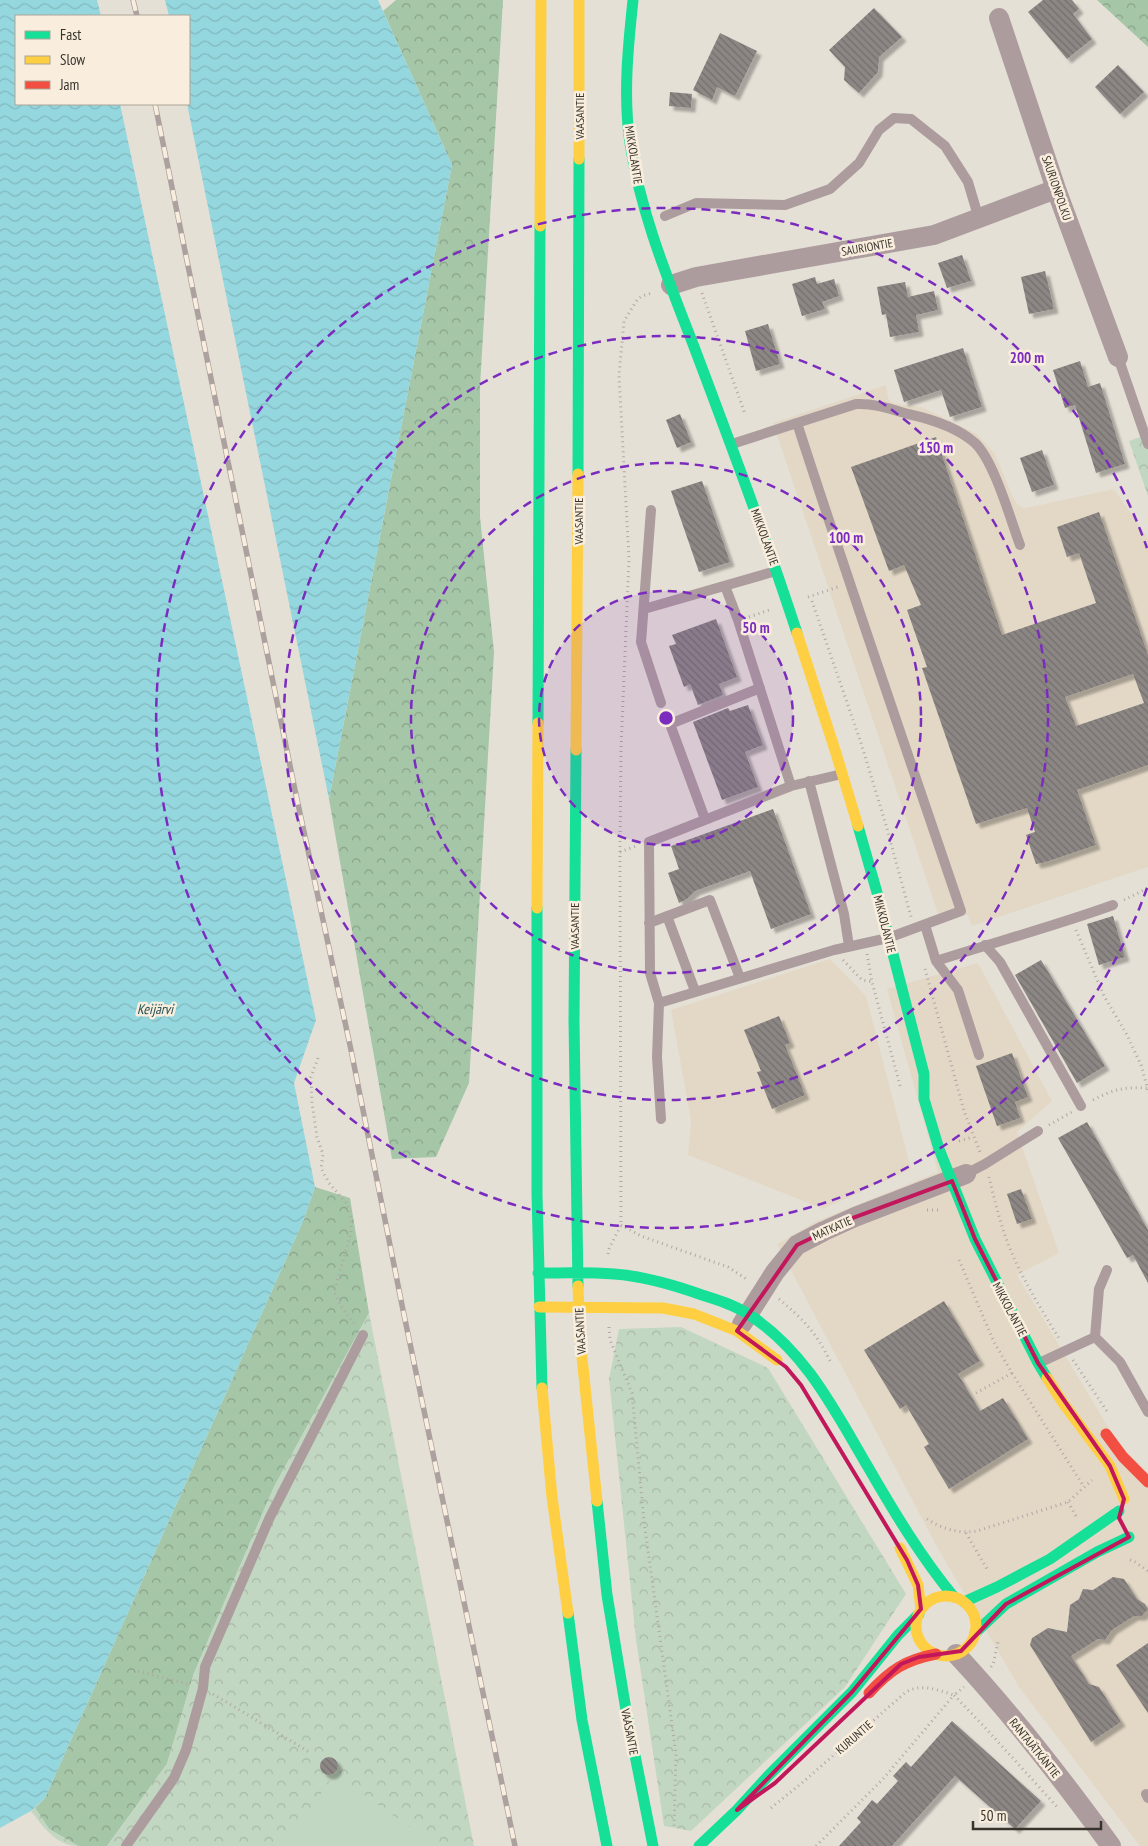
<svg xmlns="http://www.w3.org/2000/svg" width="1148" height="1846" viewBox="0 0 1148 1846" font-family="'PT Sans Narrow',sans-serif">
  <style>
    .built { fill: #e3d8c6 }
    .forest { fill: url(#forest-crowns) }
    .park { fill: url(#park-crowns) }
    .pitch { fill: #c2d7c1 }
    .water { fill: url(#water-waves) }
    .building { fill: url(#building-back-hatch); fill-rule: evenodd; filter: url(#shadow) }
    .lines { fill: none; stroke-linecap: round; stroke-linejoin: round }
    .path { stroke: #b1a6a5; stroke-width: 3; stroke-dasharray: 1 4; stroke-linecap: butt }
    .lane { stroke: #ad9c9e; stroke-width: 10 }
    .street { stroke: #ad9c9e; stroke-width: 20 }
    .fast { stroke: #16e098; stroke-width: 11 }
    .slow { stroke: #ffcf43; stroke-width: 11 }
    .jam { stroke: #f24e42; stroke-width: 11 }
    .rail-casing { stroke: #aca19f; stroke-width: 5.5 }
    .rail { stroke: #f9eedd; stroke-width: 4; stroke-dasharray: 11; stroke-linecap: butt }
    .marked { fill: none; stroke: #c2185b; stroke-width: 4; stroke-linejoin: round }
    .ring { fill: none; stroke: #7b2cbf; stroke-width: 2.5; stroke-dasharray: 9 6 }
    .labels { text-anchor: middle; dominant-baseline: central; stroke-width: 5; stroke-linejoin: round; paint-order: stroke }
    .street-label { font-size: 12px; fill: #38342d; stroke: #f9eedd }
    .water-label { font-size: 14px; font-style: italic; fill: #245056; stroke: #f9eedd }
    .centre { fill: #7b2cbf; stroke: #f9eedd; stroke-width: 2.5 }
    .ring-label { font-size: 15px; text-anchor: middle; font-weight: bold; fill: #7b2cbf; stroke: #f9eedd; stroke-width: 5; stroke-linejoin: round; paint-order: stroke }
  </style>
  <defs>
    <pattern id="forest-crowns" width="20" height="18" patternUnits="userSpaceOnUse" patternTransform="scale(1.25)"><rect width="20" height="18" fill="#a6c6a8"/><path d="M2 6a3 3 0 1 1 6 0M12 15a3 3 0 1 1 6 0" fill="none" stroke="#88a289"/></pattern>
    <pattern id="park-crowns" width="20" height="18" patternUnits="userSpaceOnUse" patternTransform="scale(1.25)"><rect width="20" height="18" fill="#c2d7c1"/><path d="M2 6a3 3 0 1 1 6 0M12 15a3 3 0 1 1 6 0" fill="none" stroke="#a7b9a6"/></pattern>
    <pattern id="water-waves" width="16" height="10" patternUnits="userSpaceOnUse" patternTransform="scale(1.25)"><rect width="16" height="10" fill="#95d7de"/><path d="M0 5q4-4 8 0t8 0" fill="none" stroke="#81b9bf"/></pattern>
    <pattern id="building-back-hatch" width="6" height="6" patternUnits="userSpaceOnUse" patternTransform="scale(1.25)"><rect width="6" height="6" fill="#8c8784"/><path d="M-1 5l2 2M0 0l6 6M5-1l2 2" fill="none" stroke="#736f6c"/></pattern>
    <filter id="shadow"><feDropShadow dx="4.5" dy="4.5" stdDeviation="1" flood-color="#0004"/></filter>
  </defs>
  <rect width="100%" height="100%" fill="#e5e0d6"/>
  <path class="built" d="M886,385L888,398L891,402L897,404L921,407L977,434L995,454L1013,497L1017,504L1022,507L1026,508L1114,489L1148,538V867L972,926L967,914L941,923L773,423Z
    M830,959L866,996L911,1169L823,1209L688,1155L691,1121L671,1010Z
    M978,963L1052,1101L1017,1132L1059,1253L1017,1275L1116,1440L1148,1473V1846H1140L1019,1687L937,1547L777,1244L817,1221L938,1172L887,989Z"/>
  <path class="forest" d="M396,0H503L480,386V517L494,652L469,1083L436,1157L392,1159L329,799L452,165L383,11Z
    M1097,0H1148V47Z
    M315,1187L350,1198L369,1313L274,1487L194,1673L167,1764L107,1846H78L49,1829L35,1808L45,1798L304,1219Z"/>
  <path class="park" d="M1148,434V496L1129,441Z
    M369,1313L474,1846H107L167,1764L194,1673L274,1487Z
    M681,1327L768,1368L906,1594L845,1687L691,1831L664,1826L636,1640L609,1379L619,1329Z
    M35,1808L49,1829L78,1846C57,1846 43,1827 31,1811Z"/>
  <path class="pitch" d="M335,1774L436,1846H283Z"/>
  <path class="water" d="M0,0H97L101,16H16V104H120L316,1020L294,1083L315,1187L304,1219L45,1798L31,1811L0,1828Z
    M165,0H378L452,165L329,799L187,104H189V16H169Z"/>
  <path class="building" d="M1043,0H1072L1079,9L1073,14L1092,39L1067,59L1028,12Z
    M874,8L902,37L879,57L878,72L859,93L844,80L845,67L829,50Z
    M720,33L757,51L735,96L717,87L712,100L693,90Z
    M1118,65L1144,92L1120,114L1095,87Z
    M670,92L692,94L691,108L669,106Z
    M962,255L971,281L947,288L938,263Z
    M1045,271L1054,309L1029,314L1021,277Z
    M815,277L817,284L834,279L839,296L822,302L825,309L802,316L792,284Z
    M905,282L908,297L934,291L938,310L916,315L919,332L890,337L886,314L882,315L877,287Z
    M768,324L780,364L756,371L745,331Z
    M963,348L982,407L950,417L941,390L904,402L894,370Z
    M1080,361L1088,387L1100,383L1125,464L1096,473L1075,405L1065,408L1053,370Z
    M680,414L691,442L677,448L666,420Z
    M936,437L1002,635L1096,603L1079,553L1067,557L1057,527L1099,512L1148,655V765L1077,790L1096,845L1046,862L1036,864L1026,835L1035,832L1027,808L976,824L922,668L927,667L907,610L921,605L904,565L889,571L851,467ZM1133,674L1144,703L1076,726L1065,697Z
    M1042,450L1054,485L1032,492L1020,458Z
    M702,481L730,562L699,572L671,491Z
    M716,619L737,677L719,684L723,695L698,705L690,684L684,687L669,646L676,644L672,635Z
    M748,705L763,745L745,752L758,787L722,800L693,722L728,708L730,711Z
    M773,809L811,914L771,929L750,871L695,891L687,899L679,903L668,873L679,869L671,846Z
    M1113,916L1125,957L1099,965L1087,924Z
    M1041,960L1105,1066L1077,1083L1015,975Z
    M779,1016L790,1043L785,1045L805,1095L772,1109L757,1072L761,1071L744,1030Z
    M1012,1053L1028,1097L1015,1102L1020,1118L997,1126L976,1066Z
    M1087,1122L1148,1230V1283L1133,1255L1127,1258L1058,1138Z
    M1021,1189L1032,1219L1017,1224L1007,1194Z
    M944,1301L980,1361L958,1374L980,1411L1003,1398L1028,1439L949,1489L924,1447L929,1444L906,1405L900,1409L864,1350Z
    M1113,1577L1124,1579L1137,1599L1145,1604L1148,1609L1142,1616H1134L1112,1630L1105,1640L1098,1639L1071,1656L1089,1684L1099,1687L1121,1722L1091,1742L1030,1645L1032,1638L1048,1628L1067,1632L1070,1605L1079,1599L1083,1589L1093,1590Z
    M1148,1643V1713L1116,1665Z
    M952,1721L1041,1801L1015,1829L955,1776L892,1846H839L861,1822L857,1818L872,1800L877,1804L898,1781L893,1776L906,1762L911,1767Z
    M320 1766a9 9 0 1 1 18 0a9 9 0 1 1-18 0Z"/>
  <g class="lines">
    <path class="path" d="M702,293L745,414
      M808,597L838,587
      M812,601L861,743L886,825L911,917
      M749,617L769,610
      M620,852L636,846
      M1124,900L1148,888
      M1076,930L1104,996L1127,1035L1141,1065L1148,1090
      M867,954L872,982L901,1089
      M843,960L862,980L873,982
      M925,969L964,1111L980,1152
      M318,1058L311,1077L312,1103L317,1137L323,1154L321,1168L329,1183L347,1204L351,1218V1233L334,1292L341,1306L355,1325
      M1093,1100C1114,1089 1124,1087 1148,1088
      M1049,1125L1072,1112
      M959,1141L973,1137
      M989,1177C995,1202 1001,1227 1011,1251C1024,1282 1043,1312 1060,1340
      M927,1210H939
      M621,1225L641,1236L728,1267L748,1280
      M608,1254L609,1249L621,1225L620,852L621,748L629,559L619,375L624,321L637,300L642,296L652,293
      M959,1260L994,1342L1012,1373L1084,1487
      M779,1299C804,1320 816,1332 830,1361
      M609,1327L610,1340L632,1393L644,1521L676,1754L674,1829
      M1073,1360L1108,1413
      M976,1393L1012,1373
      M1068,1502L1076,1516
      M927,1519C942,1529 960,1534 977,1531L1068,1502L1092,1480
      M966,1533L987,1569
      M1130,1560L1135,1562L1148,1571
      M991,1667L993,1665L998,1642
      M138,1671L191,1685
      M213,1694L309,1752
      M771,1808L803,1782L906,1692C922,1683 937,1690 954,1695L964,1687
      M816,1846L883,1779L954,1695L990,1733L1059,1809"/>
    <path class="lane" d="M665,216L696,203L785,205L830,189L859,163L879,130L894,118L911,119L945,146L968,182L979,219
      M1118,357L1148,444
      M732,444L856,404C874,403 891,409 908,414C931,419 957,427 975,443C994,461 1010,518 1020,545
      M651,510L641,642L661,703
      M725,586L738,620L791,786
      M644,609L776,571
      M809,781L844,914L849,946
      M705,819L670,724L760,688
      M667,916L695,991
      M649,923L710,900L740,978
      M925,925L936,961C995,942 1055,926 1113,905
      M985,945L1000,962L1081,1106
      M936,961L958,990L979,1055
      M659,1003L834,950L888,938L961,911C906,748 850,587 797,423
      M661,1119L657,1057L659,1003L650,973L649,842L791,786L842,774
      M966,1174L985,1164L1038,1131
      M1095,1337L1099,1289L1107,1270
      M1039,1363L1095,1337L1120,1362L1148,1412
      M1146,1794L1148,1798
      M126,1846L174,1778L186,1750L203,1688L205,1667L270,1517L363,1335"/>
    <path class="street" d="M999,18L1056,189L1118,357
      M671,285L696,277L934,235L1056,189
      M742,1324L775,1272L797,1245L824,1231L855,1217L966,1174
      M956,1654C1012,1714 1063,1780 1111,1846"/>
    <path class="fast" d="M633,0C628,47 623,96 630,143C641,216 670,284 696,352C731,445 766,538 797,633
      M578,474L579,159
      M538,723L540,226
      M576,750L574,1021L578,1286
      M858,826L878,896L924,1074V1099L939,1149L975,1239L1038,1363L1047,1378
      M537,908V1194L542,1388
      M538,1273C563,1273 589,1272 614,1274C644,1276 674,1285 702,1295C718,1300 734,1305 748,1314C805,1350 835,1411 868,1467C894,1512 921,1557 954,1597
      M597,1501L607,1595L626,1710L653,1846
      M964,1602L997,1587L1050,1559L1119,1511
      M568,1613L582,1720L607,1846
      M975,1633L1006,1604L1097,1552L1129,1537
      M699,1846L737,1810L768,1776L852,1692L898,1635L919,1614"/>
    <path class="slow" d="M579,159V0
      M540,226L541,0
      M797,633L835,750L858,826
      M576,750L578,474
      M537,908L538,723
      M578,1286L580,1338L597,1501
      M539,1307L663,1308L694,1314L737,1331L777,1360
      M1047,1378L1063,1403L1110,1466L1124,1499
      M542,1388L552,1497L568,1613
      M900,1548L918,1585L921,1609
      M916 1626a30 30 0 1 1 60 0a30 30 0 1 1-60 0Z"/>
    <path class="jam" d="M1106,1434L1123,1457L1148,1482
      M869,1693C890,1670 905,1660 936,1654"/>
    <g class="rail-casing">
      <path id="rail" d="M133,0L137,16
        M155,104L295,790L351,1050L403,1310L515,1846"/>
    </g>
    <use href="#rail" class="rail"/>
  </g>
  <path class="marked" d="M952,1181L975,1239L1038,1363L1110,1466L1124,1499L1119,1518L1129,1537L1006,1604L961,1651L919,1657L901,1664L775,1783L737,1810L852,1692L921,1609L918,1585L907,1560L801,1385L786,1367L737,1331L797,1245L855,1217Z"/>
  <circle cx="666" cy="718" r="127" fill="#7b2cbf" fill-opacity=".12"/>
  <g class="ring">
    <circle cx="666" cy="718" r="127"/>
    <circle cx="666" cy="718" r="255"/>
    <circle cx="666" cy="718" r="382"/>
    <path d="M1147 888A510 510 0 1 1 1147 548"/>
  </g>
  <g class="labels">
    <g class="street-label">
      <text transform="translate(579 116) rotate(-90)">VAASANTIE</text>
      <text transform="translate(634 155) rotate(81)">MIKKOLANTIE</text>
      <text transform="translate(1057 188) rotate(71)">SAURIONPOLKU</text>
      <text transform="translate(867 247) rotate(-10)">SAURIONTIE</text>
      <text transform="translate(578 521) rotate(-90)">VAASANTIE</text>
      <text transform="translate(765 537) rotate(70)">MIKKOLANTIE</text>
      <text transform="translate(885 924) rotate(76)">MIKKOLANTIE</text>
      <text transform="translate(574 926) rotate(-90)">VAASANTIE</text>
      <text transform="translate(832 1228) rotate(-24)">MATKATIE</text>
      <text transform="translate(1010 1309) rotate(62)">MIKKOLANTIE</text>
      <text transform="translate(580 1331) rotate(-93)">VAASANTIE</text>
      <text transform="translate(630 1732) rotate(79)">VAASANTIE</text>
      <text transform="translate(854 1737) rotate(-41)">KURUNTIE</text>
      <text transform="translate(1035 1748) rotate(51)">RANTAJÄTKÄNTIE</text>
    </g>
    <g class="water-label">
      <text x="155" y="1009">Keijärvi</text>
    </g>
  </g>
  <circle cx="666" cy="718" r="8" class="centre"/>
  <g class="ring-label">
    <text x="1027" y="363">200 m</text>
    <text x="936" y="453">150 m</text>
    <text x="846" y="543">100 m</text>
    <text x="756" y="633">50 m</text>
  </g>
  <rect x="15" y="15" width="175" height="90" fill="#f9eedd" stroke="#aca497"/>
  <rect x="25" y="31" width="25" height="8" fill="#16e098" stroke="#aca497"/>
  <text x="60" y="40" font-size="15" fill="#38342d">Fast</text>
  <rect x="25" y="56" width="25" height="8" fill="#ffcf43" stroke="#aca497"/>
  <text x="60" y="65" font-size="15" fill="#38342d">Slow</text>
  <rect x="25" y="81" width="25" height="8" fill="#f24e42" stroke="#aca497"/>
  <text x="60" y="90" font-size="15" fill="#38342d">Jam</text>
  <path d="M973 1821v8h128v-8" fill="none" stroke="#38342d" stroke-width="2.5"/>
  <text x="980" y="1821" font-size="15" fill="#38342d" stroke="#f9eedd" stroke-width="4" paint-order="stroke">50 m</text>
</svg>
